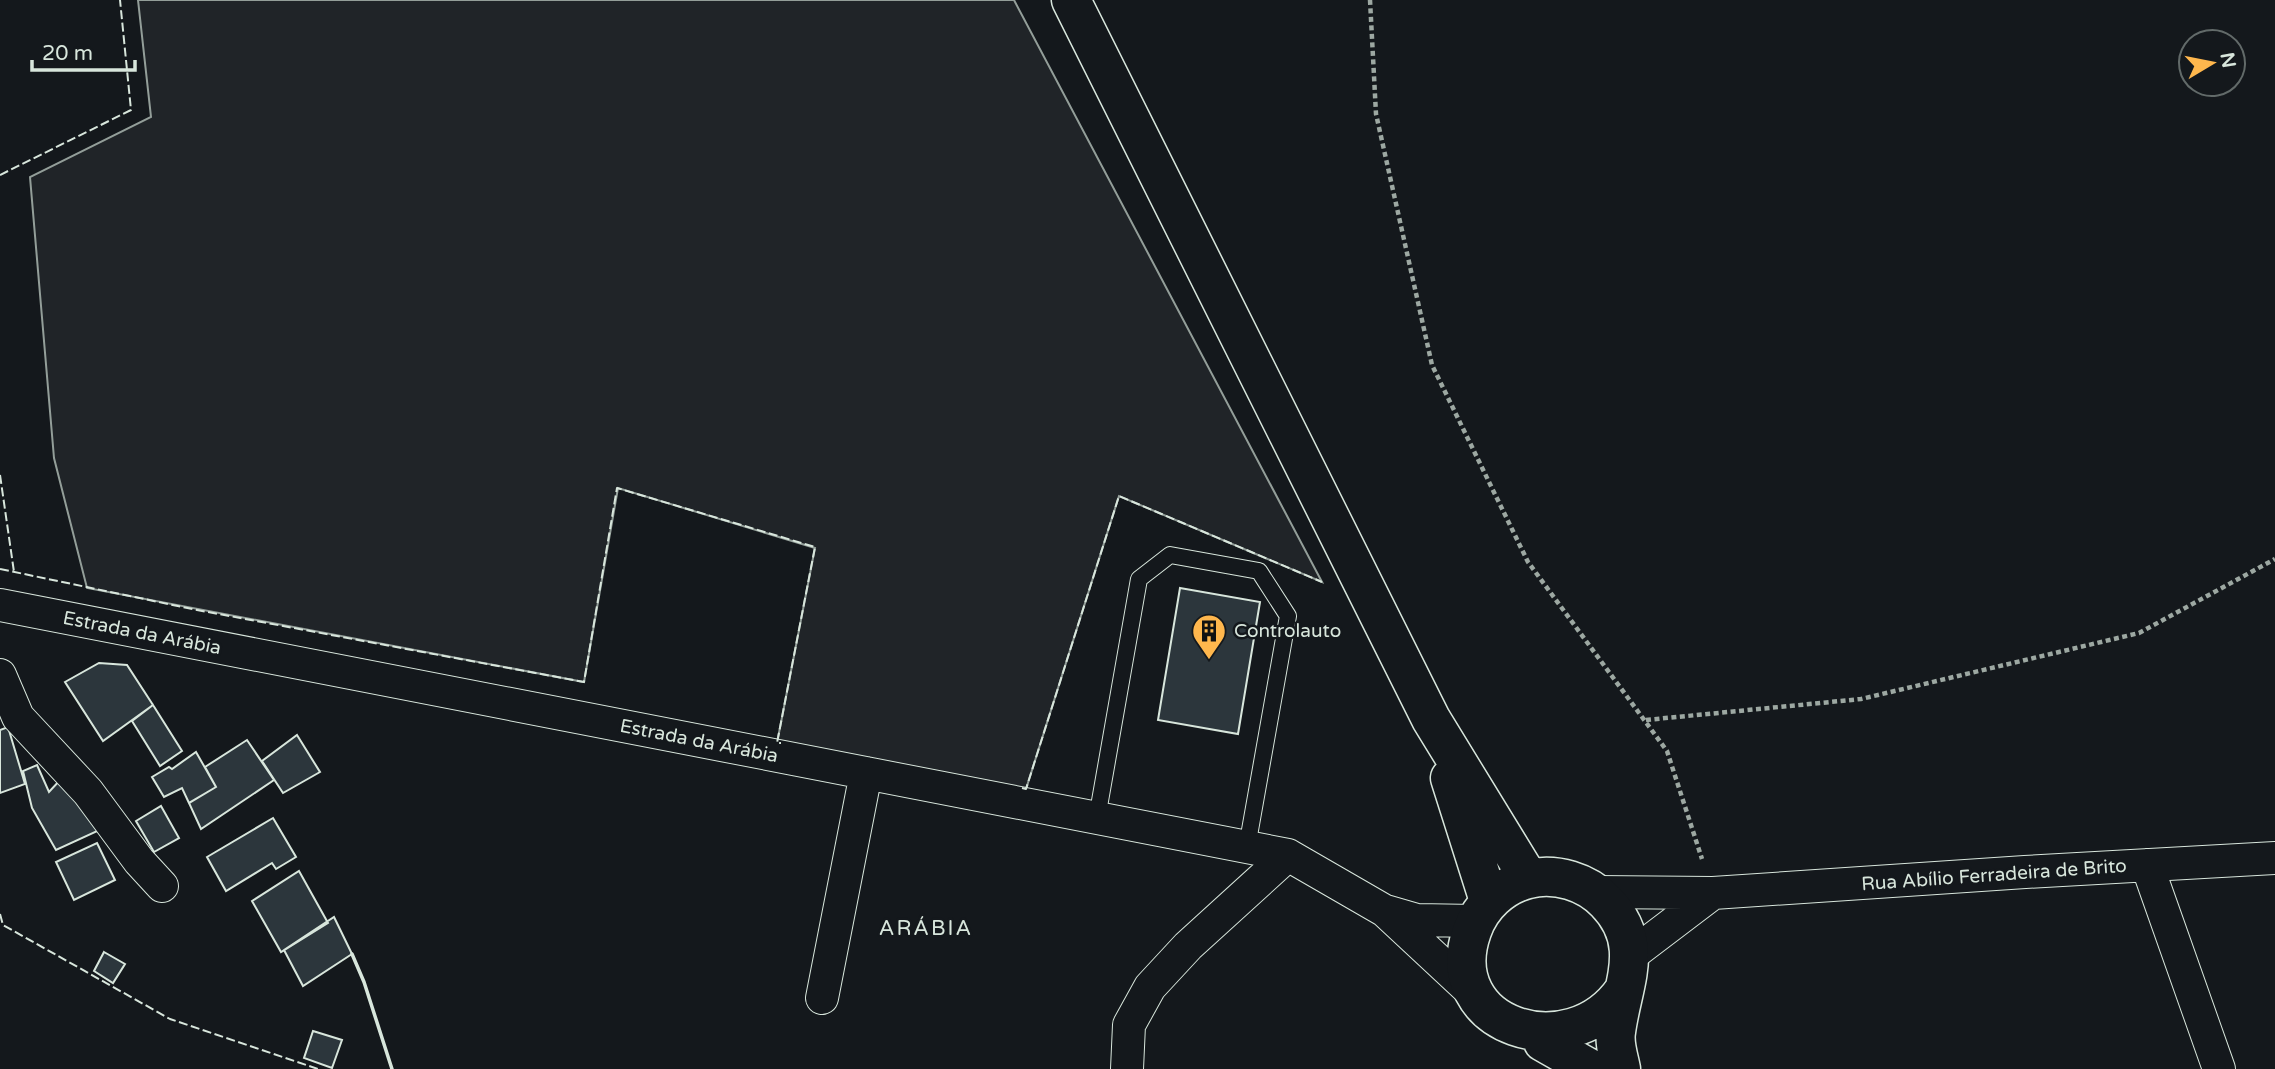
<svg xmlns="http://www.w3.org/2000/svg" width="2275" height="1069" viewBox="0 0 2275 1069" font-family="'Varela Round',sans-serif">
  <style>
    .green { fill: #202428; stroke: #939e99; stroke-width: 2 }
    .building { fill: #2c363c; stroke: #d8e6dc; stroke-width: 2 }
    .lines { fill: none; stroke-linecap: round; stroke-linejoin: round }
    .service-casing { stroke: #d8e6dc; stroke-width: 18 }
    .minor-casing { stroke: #d8e6dc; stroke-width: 34 }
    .tertiary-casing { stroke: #d8e6dc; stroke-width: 41 }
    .path { stroke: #9da8a2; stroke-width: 4.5; stroke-dasharray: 5 3.5; stroke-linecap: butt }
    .service { stroke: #14181c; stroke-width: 16 }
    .minor { stroke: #14181c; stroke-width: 32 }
    .tertiary { stroke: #14181c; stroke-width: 38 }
    .fence { stroke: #d8e6dc; stroke-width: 2; stroke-dasharray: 9 3.5; stroke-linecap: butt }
    .wall { stroke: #d8e6dc; stroke-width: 3.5 }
    .labels { text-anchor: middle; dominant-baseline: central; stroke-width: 5; stroke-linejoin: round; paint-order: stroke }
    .poi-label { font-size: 19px; fill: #d8e6dc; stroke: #14181c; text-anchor: start }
    .street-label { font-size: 19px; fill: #d8e6dc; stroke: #14181c }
    .neighbourhood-label { font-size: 21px; letter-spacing: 2px; fill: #d8e6dc; stroke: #14181c }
  </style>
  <rect width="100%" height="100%" fill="#14181c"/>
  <path class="green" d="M138,0H1014L1322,582L1119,496L1026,789L777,743L815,548L618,488L584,682L87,588L54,458L30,177L151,117Z"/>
  <path class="building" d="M1180,588L1260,602L1238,734L1158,720Z
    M99,663L127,665L153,705L103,741L65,682Z
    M153,705L182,751L160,766L132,721Z
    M8,727L25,784L0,793V730Z
    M297,735L320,772L283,793L262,761Z
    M247,740L274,780L201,829L189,803L216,787L205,767Z
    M196,752L216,787L189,803L182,788L164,797L152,777L169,767L172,769Z
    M37,765L49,792L61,779L104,828L56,850L32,808L23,771Z
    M161,806L179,838L154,852L136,821Z
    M273,818L296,857L276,869L272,863L226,891L207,857Z
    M97,843L115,880L74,900L56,862Z
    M299,871L328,923L281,952L252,901Z
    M334,917L352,954L303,986L284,950Z
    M104,952L125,964L113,983L94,971Z
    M313,1031L342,1040L332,1068L304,1058Z"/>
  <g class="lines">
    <g class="service-casing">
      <path id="service" d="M1097,818L1139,579L1170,555L1259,571L1288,616L1247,847"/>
    </g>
    <g class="minor-casing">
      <path id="minor" d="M0,605L1288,855L1385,911L1473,993
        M0,675L18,717L88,792L139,861L162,886
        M2147,865L2219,1069
        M1597,892L1713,893L2025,872L2275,858
        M1386,911L1417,920L1475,921
        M1630,956L1713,893
        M822,998L866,773
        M1127,1069L1129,1025L1150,987L1188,946L1288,855"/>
    </g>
    <g class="tertiary-casing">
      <path id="tertiary" d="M1071,0L1431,719L1529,879
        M1450,778L1489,901
        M1543,1042L1591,1069
        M1621,1069C1619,1058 1614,1044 1616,1032C1622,984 1647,944 1606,902C1587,882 1556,872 1528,879C1502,886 1481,905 1472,931C1438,1027 1570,1069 1624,990"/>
    </g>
    <path class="path" d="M1370,0L1376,114L1432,365L1528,562L1667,751L1702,859
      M1646,720L1861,699L2139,633L2275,559"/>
    <use href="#service" class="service"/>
    <use href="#minor" class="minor"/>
    <use href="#tertiary" class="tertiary"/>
    <path class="fence" d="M0,175L131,110L120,0
      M0,475L14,572
      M0,569L197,610L584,682L617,488L815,547L777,743H781
      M1022,788L1026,789L1119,496L1322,582
      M0,914L3,925L170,1019L318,1069"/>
    <path class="wall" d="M352,954L364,982L392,1069"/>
  </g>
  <defs>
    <g id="building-pin" transform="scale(1.75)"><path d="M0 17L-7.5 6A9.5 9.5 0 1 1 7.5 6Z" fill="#ffb74d" stroke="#14181c"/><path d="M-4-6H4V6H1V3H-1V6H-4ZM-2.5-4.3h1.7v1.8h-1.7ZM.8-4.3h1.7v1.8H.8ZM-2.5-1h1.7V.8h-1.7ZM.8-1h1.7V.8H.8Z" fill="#111"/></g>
  </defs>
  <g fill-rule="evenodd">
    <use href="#building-pin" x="1209" y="631"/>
  </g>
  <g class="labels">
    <g class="poi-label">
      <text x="1234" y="631">Controlauto</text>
    </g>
    <g class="street-label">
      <text transform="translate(142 633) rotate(11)">Estrada da Arábia</text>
      <text transform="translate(699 741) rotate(11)">Estrada da Arábia</text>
      <text transform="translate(1994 875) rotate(-4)">Rua Abílio Ferradeira de Brito</text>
    </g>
    <g class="neighbourhood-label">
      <text x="926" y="928">ARÁBIA</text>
    </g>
  </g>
  <g transform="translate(2212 63) rotate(80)"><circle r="33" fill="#14181c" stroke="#626a69" stroke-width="2"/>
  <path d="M0-5L12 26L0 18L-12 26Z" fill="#ffb74d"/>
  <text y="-10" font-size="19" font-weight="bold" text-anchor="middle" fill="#d8e6dc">N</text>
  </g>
  <path d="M32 60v10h103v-10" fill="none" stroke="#d8e6dc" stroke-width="3.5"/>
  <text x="42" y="60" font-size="21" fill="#d8e6dc" stroke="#14181c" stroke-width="5" paint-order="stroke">20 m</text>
</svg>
